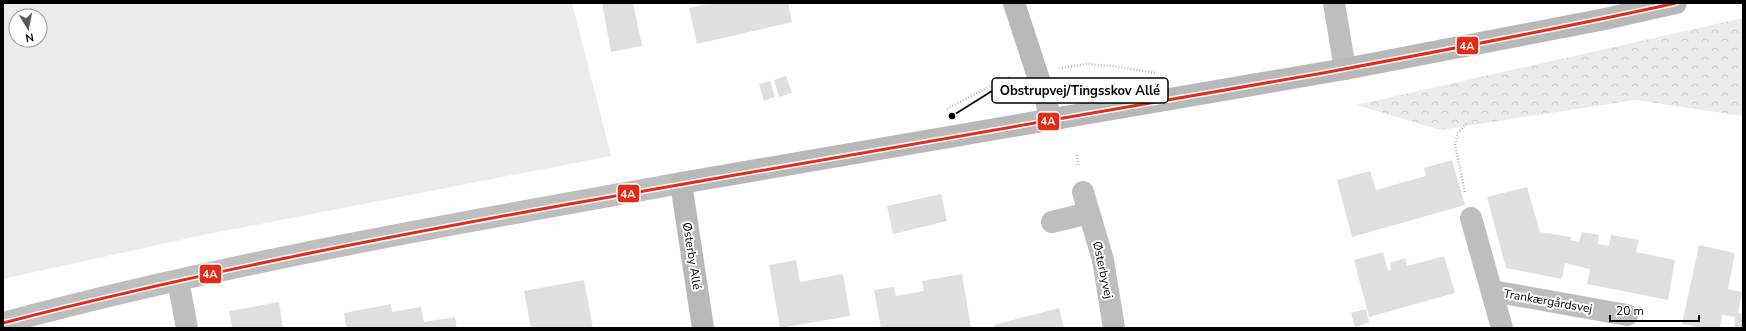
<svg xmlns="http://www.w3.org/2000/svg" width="1746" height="331" viewBox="0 0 1746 331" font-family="'Nunito Sans',sans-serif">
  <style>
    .green { fill: #ebebeb; fill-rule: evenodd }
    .forest { fill: url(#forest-crowns) }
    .building { fill: #dfdfdf }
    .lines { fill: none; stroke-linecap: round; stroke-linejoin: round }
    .path { stroke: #b9b9b9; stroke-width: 2.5; stroke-dasharray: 1 2; stroke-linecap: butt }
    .street { stroke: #bebebe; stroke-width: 22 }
    .secondary { stroke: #b8b8b8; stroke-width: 22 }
    .bus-1-casing { stroke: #fff; stroke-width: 6 }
    .bus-1 { stroke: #e52b18; stroke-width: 3 }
    .labels { text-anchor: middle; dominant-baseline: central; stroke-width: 4; stroke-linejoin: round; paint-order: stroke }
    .street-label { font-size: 12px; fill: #000; stroke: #fff }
    .leader { fill: none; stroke: #000; stroke-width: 1.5 }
    .callout-dot { fill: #000; stroke: #fff; stroke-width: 1.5 }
    .callout { fill: #fff; stroke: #000; stroke-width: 1.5 }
    .callout-label { font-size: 13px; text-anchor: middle; font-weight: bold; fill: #000 }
    .line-badge { stroke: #fff; stroke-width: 1.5 }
    .badge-label { font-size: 11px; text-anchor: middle; font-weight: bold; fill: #fff }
  </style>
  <defs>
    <pattern id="forest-crowns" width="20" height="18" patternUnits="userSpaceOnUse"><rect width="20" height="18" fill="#ebebeb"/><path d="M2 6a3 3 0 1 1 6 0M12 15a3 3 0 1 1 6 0" fill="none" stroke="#c8c8c8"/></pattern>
  </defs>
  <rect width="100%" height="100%" fill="#fff"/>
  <path class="green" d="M3,3H572L611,156L203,235L3,279ZM16,16H40V40H16Z"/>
  <path class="forest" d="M1743,18V116L1635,100L1440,130L1356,105Z"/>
  <path class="building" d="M602,3H633L642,46L611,52Z
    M712,3H788L792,22L697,44L689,8Z
    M786,76L792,93L779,97L774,80Z
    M770,81L775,97L764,101L759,84Z
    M1452,160L1465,205L1352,237L1337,180L1370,171L1376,190L1426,176L1424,168Z
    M1527,187L1540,232L1571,237L1570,240L1579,242L1582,232L1599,235L1598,244L1609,246L1611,235L1639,240L1636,252L1675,260L1668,300L1587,284L1590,269L1565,263L1562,279L1506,268L1487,197Z
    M941,194L947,221L893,234L887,206Z
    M1699,245L1735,253L1728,289L1742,292L1738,313L1743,314V328H1734L1735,317L1722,315L1720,328H1701L1682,324Z
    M1383,252L1388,271L1391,270L1390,263L1405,258L1407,266L1444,256L1455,293L1369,317L1354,260Z
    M796,260L800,282L843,274L850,316L780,328L769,265Z
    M962,274L971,328H945V327L936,328H881L874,290L894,287L896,296L924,291L922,281Z
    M584,280L593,328H531L524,291Z
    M279,302L283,328H232L229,311Z
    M391,304L392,312L421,307L424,322L455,317L457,328H346L344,313Z
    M1059,308L1064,328H995L994,325Z
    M1366,309L1369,323L1355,327L1351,313Z"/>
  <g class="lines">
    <path class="path" d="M1062,68L1086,64L1112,66L1156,73
      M947,109L1000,81L1010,77
      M1077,155L1078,166
      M1465,192L1455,145L1458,133L1467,123"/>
    <path class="street" d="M1334,3L1345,69
      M1083,192L1103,260L1114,328
      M1471,218L1502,328
      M1052,222L1089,213
      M178,280L187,328
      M1492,291L1627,315
      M3,323C226,263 454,224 681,183"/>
    <path class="secondary" d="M1014,3L1047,104L1050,121
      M703,328L681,183L1345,69L1605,19L1676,3"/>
    <g class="bus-1-casing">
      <path id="bus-1" d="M3,323C188,275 376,239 564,205C817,160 1071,119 1323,73C1441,51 1559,29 1676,3"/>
    </g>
    <use href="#bus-1" class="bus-1"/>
  </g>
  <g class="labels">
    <g class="street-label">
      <text transform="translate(692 256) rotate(81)">Østerby Allé</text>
      <text transform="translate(1103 270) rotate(78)">Østerbyvej</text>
      <text transform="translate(1548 301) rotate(10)">Trankærgårdsvej</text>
    </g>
  </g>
  <path class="leader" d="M952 116L992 91"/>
  <circle class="callout-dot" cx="952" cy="116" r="4"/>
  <rect class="callout" x="992" y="78" width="176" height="25" rx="4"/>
  <g class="callout-label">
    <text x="1080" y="95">Obstrupvej/Tingsskov Allé</text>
  </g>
  <g class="line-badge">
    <rect x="1456" y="36" width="23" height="19" rx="4" fill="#e52b18"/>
    <rect x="1037" y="112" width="23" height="19" rx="4" fill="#e52b18"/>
    <rect x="617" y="184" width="23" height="19" rx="4" fill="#e52b18"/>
    <rect x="199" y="264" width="23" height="20" rx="4" fill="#e52b18"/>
  </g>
  <g class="badge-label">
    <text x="1467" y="50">4A</text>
    <text x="1048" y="125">4A</text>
    <text x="628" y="198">4A</text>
    <text x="210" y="278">4A</text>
  </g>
  <rect width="1746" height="331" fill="none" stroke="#000000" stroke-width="8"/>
  <g transform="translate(28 28) rotate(170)"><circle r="19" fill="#ffffff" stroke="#999999"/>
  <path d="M0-3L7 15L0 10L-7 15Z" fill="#595959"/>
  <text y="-6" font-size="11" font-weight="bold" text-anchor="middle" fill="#000000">N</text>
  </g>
  <path d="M1610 315v6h89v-6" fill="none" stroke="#000000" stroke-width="2"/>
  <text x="1616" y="315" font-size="12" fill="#000000" stroke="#ffffff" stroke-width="3" paint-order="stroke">20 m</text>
</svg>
